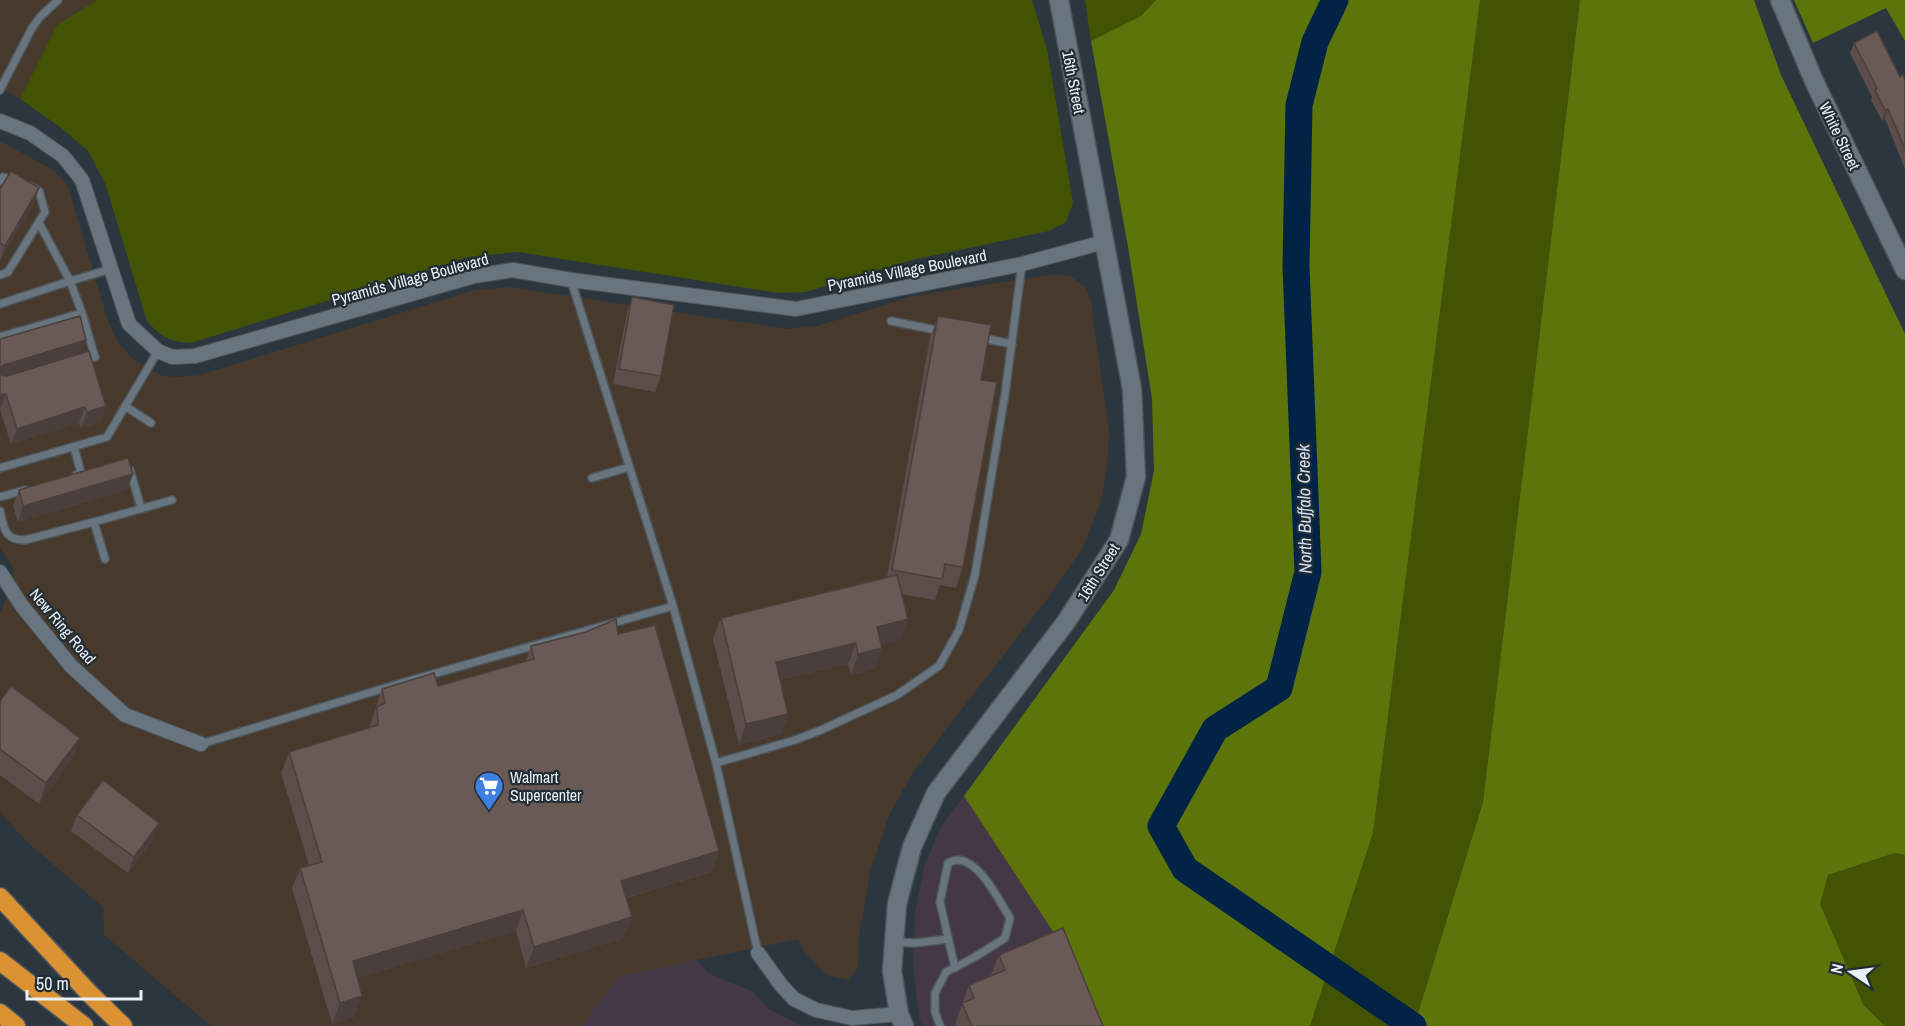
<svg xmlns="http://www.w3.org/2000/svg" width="1905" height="1026" viewBox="0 0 1905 1026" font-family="'Archivo Narrow',sans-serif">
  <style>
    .commercial { fill: #473a2c }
    .industrial { fill: #453846 }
    .green { fill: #425404 }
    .forest { fill: #5d740a }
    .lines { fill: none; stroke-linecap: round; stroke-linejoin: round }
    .river { stroke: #012345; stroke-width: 27 }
    .service-casing { stroke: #4c555b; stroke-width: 10 }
    .minor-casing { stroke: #4c555b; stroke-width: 16 }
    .tertiary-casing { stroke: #4c555b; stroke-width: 21 }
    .motorway-casing { stroke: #4c555b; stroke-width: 21 }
    .service { stroke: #69757e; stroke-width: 7 }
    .minor { stroke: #69757e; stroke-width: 14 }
    .tertiary { stroke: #69757e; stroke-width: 18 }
    .motorway { stroke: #db9233; stroke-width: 18 }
    .wall { fill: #5a4d4a }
    .shaded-wall { fill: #4a3f3c }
    .building { fill: #695a56; stroke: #4a3f3c; stroke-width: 1.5 }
    .labels { text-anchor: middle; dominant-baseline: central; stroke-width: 4.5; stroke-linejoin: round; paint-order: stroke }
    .street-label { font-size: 16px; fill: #eaf1f6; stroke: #222c34 }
    .poi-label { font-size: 16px; fill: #eaf1f6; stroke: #222c34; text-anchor: start }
    .water-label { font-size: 18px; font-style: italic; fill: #cfdff1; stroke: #222c34 }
  </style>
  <rect width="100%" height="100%" fill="#2c363f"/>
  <path class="commercial" d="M0,0H97L57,25L20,99L0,87Z
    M0,141L55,171L68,186L108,321L118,342L133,359L163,376L180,377L200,375L475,290L510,287L787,329L817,326L913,296L1055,274L1072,277L1086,288L1091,302L1109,432L1107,466L1101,501L1083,548L1044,603L914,771L890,813L871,869L859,935L858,967L849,980L827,975L805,953L798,939L621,976L581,1026H211L104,935L103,907L26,841L0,812V612L3,608L14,569L0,548Z"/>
  <path class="industrial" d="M964,796L1054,933L1091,1026H922L919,1017L913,964L915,913L925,864L941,827Z
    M697,960L708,973L752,991L769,1009L801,1026H581L620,976Z"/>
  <path class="green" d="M97,0H1032L1047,49L1073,203L1066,222L1049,231L912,260L805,292L779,293L518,252L468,257L191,343C169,341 162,338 147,321L105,183L88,151L60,127L20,99L57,25Z
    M1085,0H1156L1141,16L1091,41Z
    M1480,0H1580L1483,802L1414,1026H1310L1373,833Z
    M1895,853L1905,855V1026H1885L1863,1004L1819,904L1828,875Z"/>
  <path class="forest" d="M1156,0H1480L1373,833L1310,1026H1091L1054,933L964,796L1114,590L1141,534L1154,471L1152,399L1128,247L1091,41L1141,16Z
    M1580,0H1754L1781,75L1905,334V855L1895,853L1828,875L1820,904L1863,1004L1885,1026H1414L1483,802Z
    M1794,0H1905V41L1886,8L1813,43Z"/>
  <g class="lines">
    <path class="river" d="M1335,0L1315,42L1299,105L1296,266L1308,572L1279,688L1215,729L1161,826L1185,869L1413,1026"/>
    <g class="service-casing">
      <path id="service" d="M0,90L32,28L40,17L58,0
        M0,181L3,177L14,180
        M39,223L70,281L111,269
        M0,275L8,272L45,212L39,191L30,186
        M571,280L673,606L716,763L758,953
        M0,304L70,281L82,313L0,337
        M82,313L95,357L83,361
        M891,321L941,331
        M982,338L1012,344
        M125,406L151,423
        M74,447L81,473L76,475
        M0,468L107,437L158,351
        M130,470L141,508
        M592,478L629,467
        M0,497L25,490
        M0,511C4,528 4,540 25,540L94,522L105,559
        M94,522L172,500
        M201,744L398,684L673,606
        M716,763L795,740L821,730L897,695L939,666L959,630L975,575L1005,394L1022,264
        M894,942L915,943L948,939
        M940,1026L935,1012V993L946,972L975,957L1005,938L1010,918C999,901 980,860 957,860C954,860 951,862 948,863L940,902L955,968"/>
    </g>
    <g class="minor-casing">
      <path id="minor" d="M0,121L30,133L63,156L82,180L129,324L158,351L172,357L195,356L474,276L513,270L571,280L796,309L1022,264L1104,242
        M0,572L22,606L71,666L125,715L201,744
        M758,953L781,985L794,999L816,1010L852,1018L899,1014"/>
    </g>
    <g class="tertiary-casing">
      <path id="tertiary" d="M1780,0L1814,81L1905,270
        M904,1026L899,1014L892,971L897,904L912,847L936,793L1066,622L1119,540L1136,477L1132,389L1059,0"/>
    </g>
    <g class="motorway-casing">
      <path id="motorway" d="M0,897L90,994L123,1026
        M0,961L84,1026
        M0,1013L16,1026"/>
    </g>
    <use href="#service" class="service"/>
    <use href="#minor" class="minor"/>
    <use href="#tertiary" class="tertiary"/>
    <use href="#motorway" class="motorway"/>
  </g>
  <path class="wall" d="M1854,43L1905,80V169L1885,119L1882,121L1871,100L1872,97L1850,53Z
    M39,188L33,204L0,261V189Z
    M632,297L661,376L655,392L613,384L627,313Z
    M938,316L981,380L963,567L956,588L940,585L935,600L902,594L900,640L882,644L875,669L851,675L848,664L780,680L788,714L781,734L739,745L713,639L721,618L887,577L930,337Z
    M0,339L86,340L81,353L106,406L100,422L81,428L79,423L11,444L0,410Z
    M133,474L127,490L18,522L13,506L19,490Z
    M618,634L719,851L711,872L626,898L624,938L526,968L516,931L357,978L354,1017L332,1024L292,888L300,868L309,865L281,773L289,752L369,728L382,689L438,686L526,661L531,646Z
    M0,701L72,759L39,804L0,775Z
    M77,815L154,838L128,873L71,831Z
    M999,955L1103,1026H956L955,1024L969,985L991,975Z"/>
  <path class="shaded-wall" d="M1888,109L1885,119L1882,121L1885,110Z
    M39,188L33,204L0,261L5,246Z
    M86,340L80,356L0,380V370L1,367L4,365Z
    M6,394L0,409V395Z
    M106,406L100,422L81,428L87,412Z
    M85,407L79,423L11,444L17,429Z
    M133,474L127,490L18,522L23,506Z
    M908,619L900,640L869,647L877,627Z
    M856,643L848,664L768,683L776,662Z
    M882,648L875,669L851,675L858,654Z
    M788,714L781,734L739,745L746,724Z
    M80,738L72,759L39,804L46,783Z
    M159,823L154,838L128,873L134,857Z
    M719,851L711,872L614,901L621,881Z
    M523,910L516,931L345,982L353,961Z
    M632,917L624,938L526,968L534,947Z
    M362,996L354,1017L332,1024L340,1003Z"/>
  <path class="building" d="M1877,31L1900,77L1903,75L1905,80V149L1888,109L1885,110L1875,90L1877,88L1854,43Z
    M11,171L39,188L5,246L0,243V189Z
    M632,297L674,305L661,376L619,369Z
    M80,316L86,340L4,365L1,367L0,371L2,375L7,376L89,351L106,406L87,412L85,407L17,429L6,394L0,395V339Z
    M938,316L991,325L981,380L997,382L963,567L945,564L942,579L892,570Z
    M128,458L133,474L23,506L19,490Z
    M897,575L908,619L877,627L882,648L858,654L856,643L776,662L788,714L746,724L721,618Z
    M616,619L618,634L655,625L719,851L621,881L632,917L534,947L523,910L353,961L362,996L340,1003L300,868L322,862L289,752L378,725L377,707L385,703L382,689L434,673L438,686L534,659L531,646L586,632Z
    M11,686L80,738L46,783L0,749V701Z
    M103,780L159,823L134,857L77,815Z
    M1063,928L1103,1026H972L962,1003L974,998L969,985L1005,970L999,955Z"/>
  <defs>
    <g id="supermarket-pin" transform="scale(1.5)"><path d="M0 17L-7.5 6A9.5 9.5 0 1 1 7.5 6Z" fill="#3f7fe0" stroke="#222c34"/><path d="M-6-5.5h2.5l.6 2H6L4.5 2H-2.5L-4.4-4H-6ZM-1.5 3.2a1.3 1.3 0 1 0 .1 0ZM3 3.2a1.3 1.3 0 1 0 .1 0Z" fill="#fff"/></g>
  </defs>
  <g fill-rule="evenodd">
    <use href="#supermarket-pin" x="489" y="786"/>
  </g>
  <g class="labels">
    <g class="street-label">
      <text transform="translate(1074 82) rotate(79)">16th Street</text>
      <text transform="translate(1840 136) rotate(64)">White Street</text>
      <text transform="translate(907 270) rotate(-11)">Pyramids Village Boulevard</text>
      <text transform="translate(410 279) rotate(-15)">Pyramids Village Boulevard</text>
      <text transform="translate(1098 572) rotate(-58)">16th Street</text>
      <text transform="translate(63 626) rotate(50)">New Ring Road</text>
    </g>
    <g class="poi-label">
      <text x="510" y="777">Walmart<tspan x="510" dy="18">Supercenter</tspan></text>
    </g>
    <g class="water-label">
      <text transform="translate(1304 509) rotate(-91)">North Buffalo Creek</text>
    </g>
  </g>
  <g transform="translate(1851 972) rotate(283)" stroke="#222c34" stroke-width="4.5" paint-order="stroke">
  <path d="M0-4.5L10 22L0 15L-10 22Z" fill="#eaf1f6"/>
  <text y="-9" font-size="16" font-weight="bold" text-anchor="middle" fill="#eaf1f6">N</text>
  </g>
  <path d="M27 990v9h114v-9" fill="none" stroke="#eaf1f6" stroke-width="3"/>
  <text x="36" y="990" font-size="18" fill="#eaf1f6" stroke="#222c34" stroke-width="4.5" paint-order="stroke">50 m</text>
</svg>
